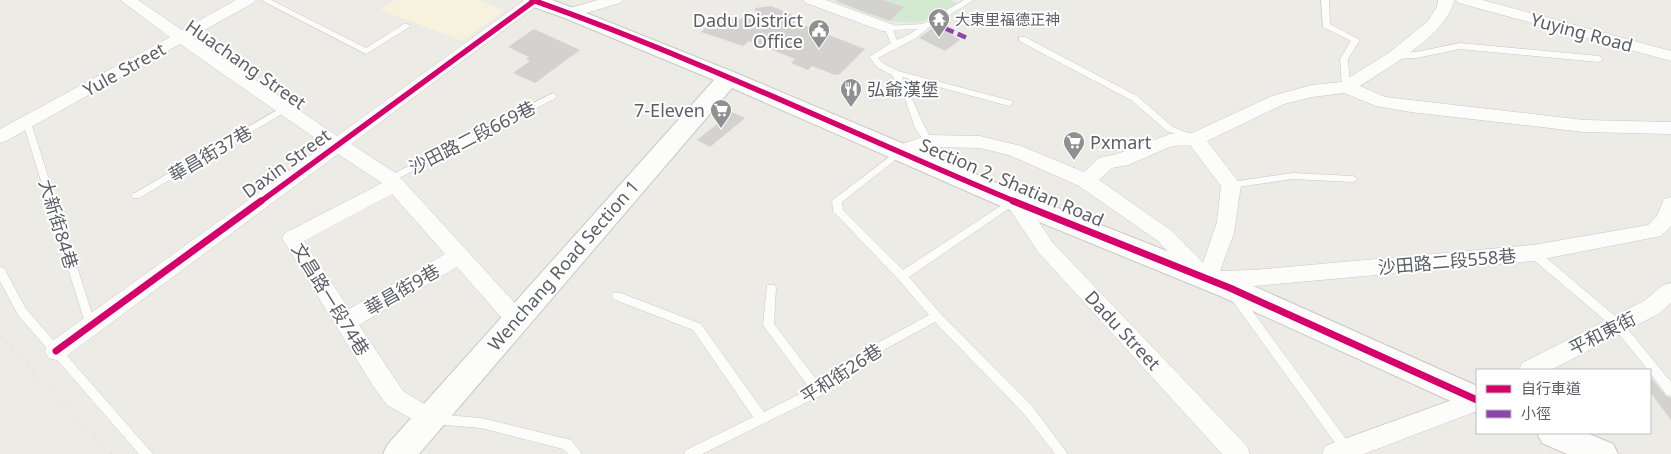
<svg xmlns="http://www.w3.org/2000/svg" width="1671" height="454" viewBox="0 0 1671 454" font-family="'Noto Sans','Noto Sans TC',sans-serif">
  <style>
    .commercial { fill: #f6f2de }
    .green { fill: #d3e9d2 }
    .building { fill: #d3d2cf }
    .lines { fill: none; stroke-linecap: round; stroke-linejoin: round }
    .service-casing { stroke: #c8c8c7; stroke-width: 1 }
    .minor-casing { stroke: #c8c8c7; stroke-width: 1 }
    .tertiary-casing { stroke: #c8c8c7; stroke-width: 2 }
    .service { fill: #fcfcfb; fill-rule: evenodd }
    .minor { fill: #fcfcfb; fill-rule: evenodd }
    .tertiary { fill: #fcfcfb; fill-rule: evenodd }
    .rail { stroke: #e3e3e3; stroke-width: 4.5; stroke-dasharray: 1 7; stroke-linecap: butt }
    .quiet { stroke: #8e44ad; stroke-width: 4.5; stroke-dasharray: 9 4.5; stroke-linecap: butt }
    .cycleway-far1-casing { stroke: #fff; stroke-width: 8 }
    .cycleway-casing { stroke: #fff; stroke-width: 10 }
    .cycleway-far1 { stroke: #d6006c; stroke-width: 5.5 }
    .cycleway { stroke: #d6006c; stroke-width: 7 }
    .labels { text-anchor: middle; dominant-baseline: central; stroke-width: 4; stroke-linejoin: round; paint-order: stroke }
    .far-poi-label { font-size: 15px; fill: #5b5f65; stroke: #fff; text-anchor: start }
    .poi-label { font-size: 18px; fill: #5b5f65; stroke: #fff; text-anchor: end }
    .street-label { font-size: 18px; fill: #5b5f65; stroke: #fff }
  </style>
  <rect width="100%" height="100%" fill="#ecebe6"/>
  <path class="commercial" d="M395,0H479L505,10L463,41L380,10Z"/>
  <path class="green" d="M833,0H950L957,3L956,7C947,11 937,18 927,20C896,29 862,11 833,0Z"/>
  <path class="building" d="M838,0H883L904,7L890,21L838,2Z
    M771,6L793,15L788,19L865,49L840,74L835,75L812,66L808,70L791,63L795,59L749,41L743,46L701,32L715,19L721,22L730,17L739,20L743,17L757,21L755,8Z
    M935,26L949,33L960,40L945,51L919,38Z
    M534,29L580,50L535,83L513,73L530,61L526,59L529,57L508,47Z
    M732,112L745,118L710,147L697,140Z
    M1650,376L1666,396L1671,398V420L1650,392Z"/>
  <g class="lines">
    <g class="service-casing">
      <path id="service" d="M261,0H271L366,48L404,24H407L411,26L366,54Z
        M964,0H974L928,28L916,38L878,58L884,64L898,71L1012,101L1013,103L1009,106L902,77C913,98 920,121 933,141L928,144L925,143L915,128L905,99L892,75L878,68L869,57L891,43L884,28L885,26L923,24ZM917,29L910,34L897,40L893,30Z
        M1321,0H1329L1330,24L1360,40L1348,59L1350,87L1349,89L1346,90L1342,87L1340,59L1351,41L1323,27Z
        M1019,37H1025L1137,96L1173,127L1196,136L1198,138L1193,141L1167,131L1131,100L1019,41Z
        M1460,43L1599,56L1603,59L1599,62L1460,49L1416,58L1396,59L1392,56L1396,53L1416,52Z
        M553,93L557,96L556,98L393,181L390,182L385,179L387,177Z
        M284,106L288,109L287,111L139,198H133L131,196L133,194Z
        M27,120L31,123L96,326L95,329L91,330L87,329L86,326L23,123Z
        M901,148L904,149L906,151L904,153L842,202L843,210L903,270L1011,199H1017L1019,201L1017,203L909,277L940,313L1032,406L1068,454H1055L1024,414L935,322L845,371L822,395L702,454H684L686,450L753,417L693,330L613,299L612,296L613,293H621L701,324L764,412L810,389L763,325L767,285H775L776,288L774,324L819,383L837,365L929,315L898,279L833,211L832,201L834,199Z
        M1293,173L1353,176L1358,179L1353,182L1293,179L1231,188L1226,185L1231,182Z
        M1533,249L1537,250L1622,322L1671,382V396L1667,395L1650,373V370H1648L1614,328L1529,256L1528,253L1529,250Z
        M0,267L4,268L26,309L153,454H139L18,315L0,281Z
        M1236,293L1240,294L1351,446L1353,450L1351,454H1343L1232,300L1231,297L1232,294Z
        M434,414L481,418L567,439L571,440L582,454H568L563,449L481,428L434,424L430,423L428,419L430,415Z"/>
    </g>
    <g class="minor-casing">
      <path id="minor" d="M120,0H138L182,30L236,0H256L253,3L192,37L337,136L525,0H541L539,4L351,144L397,174L524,313L527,319L524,325L516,328L508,325L457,267L359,325L403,391L436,411L440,418L436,425L428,428L387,405L373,386L282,238L285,233L382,183L338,154L64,358L56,360L48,358L45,351L48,344L325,145L180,44L6,141L0,143V129L170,37ZM392,194L445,254L349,309L304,241Z
        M598,0H623L620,3L569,18L563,16L561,13L563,10Z
        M803,0H826L894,25L896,28L894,31H882L806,3Z
        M1438,0H1454C1449,33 1386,69 1360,86L1385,97L1411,100L1584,120L1671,122V134L1584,132L1411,112L1376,106L1344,93L1312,97L1284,104L1207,141L1241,185L1234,233L1220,271L1254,270L1533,245L1648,225L1657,216L1664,199L1671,197V226L1661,236L1533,261L1254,286L1205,287L1198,285L1158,241L1079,186L1009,155L980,148L930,147L901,157L894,155L892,151L894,147L928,135L980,136L1021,146L1084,172L1099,158L1117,154L1170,134L1192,133L1272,96L1312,85L1342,82L1390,52L1428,21L1437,7ZM1190,145L1221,186L1217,222L1203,263L1172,231L1099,180L1112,168L1128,165L1172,146Z
        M1456,0H1482L1671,51V61L1459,3Z
        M1014,194L1021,196L1053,243L1247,446L1250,454H1222L1039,253L1004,201L1007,196Z
        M1671,283V303L1660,313L1551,370H1519L1522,363L1644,301L1663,285Z
        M1477,391V411L1364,454H1322L1325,446Z"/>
    </g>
    <g class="tertiary-casing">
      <path id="tertiary" d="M522,0H552L576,9L736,73L1023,194L1240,280L1477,386V413L1220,296L1005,208L732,88L419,454H383L388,444L714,80L562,17L525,4Z
        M1537,433H1587L1613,444L1618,454H1567L1542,443Z"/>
    </g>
    <use href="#service" class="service"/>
    <use href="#minor" class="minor"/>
    <use href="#tertiary" class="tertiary"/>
    <path class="rail" d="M0,337L111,454"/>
    <path class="quiet" d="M933,23L967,38"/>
    <g class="cycleway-far1-casing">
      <path id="cycleway-far1" d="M532,0C697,58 855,135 1016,202
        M260,202L534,1"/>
    </g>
    <g class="cycleway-casing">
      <path id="cycleway" d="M1013,201L1230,288L1477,400
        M56,351L261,201"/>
    </g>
    <use href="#cycleway-far1" class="cycleway-far1"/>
    <use href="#cycleway" class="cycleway"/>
  </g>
  <defs>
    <g id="temple-pin" transform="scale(1.125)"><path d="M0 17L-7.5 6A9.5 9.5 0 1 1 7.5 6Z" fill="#8e9092" stroke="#fff"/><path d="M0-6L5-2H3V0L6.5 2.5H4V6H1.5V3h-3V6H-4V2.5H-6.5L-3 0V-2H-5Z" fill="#fff"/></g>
    <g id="civic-pin" transform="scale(1.125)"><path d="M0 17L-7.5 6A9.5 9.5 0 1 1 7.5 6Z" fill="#8e9092" stroke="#fff"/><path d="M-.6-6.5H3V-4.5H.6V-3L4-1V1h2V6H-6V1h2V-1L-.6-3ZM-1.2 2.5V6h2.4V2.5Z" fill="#fff"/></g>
    <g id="restaurant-pin" transform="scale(1.125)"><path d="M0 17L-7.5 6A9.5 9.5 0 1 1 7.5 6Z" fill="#8e9092" stroke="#fff"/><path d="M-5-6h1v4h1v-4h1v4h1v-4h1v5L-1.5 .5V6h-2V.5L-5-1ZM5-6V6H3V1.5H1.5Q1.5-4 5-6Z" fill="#fff"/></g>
    <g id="supermarket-pin" transform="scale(1.125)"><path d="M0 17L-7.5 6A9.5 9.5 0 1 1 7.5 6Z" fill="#8e9092" stroke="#fff"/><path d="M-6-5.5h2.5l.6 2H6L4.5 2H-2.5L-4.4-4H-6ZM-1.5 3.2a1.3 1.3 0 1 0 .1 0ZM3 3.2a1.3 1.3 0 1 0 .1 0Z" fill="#fff"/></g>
  </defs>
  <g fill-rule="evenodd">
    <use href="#temple-pin" x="939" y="19"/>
    <use href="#civic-pin" x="819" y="30"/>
    <use href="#restaurant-pin" x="851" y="89"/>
    <use href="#supermarket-pin" x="721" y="110"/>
    <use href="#supermarket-pin" x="1074" y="142"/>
  </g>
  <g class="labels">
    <g class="far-poi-label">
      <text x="955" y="19">大東里福德正神</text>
    </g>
    <g class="poi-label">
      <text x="803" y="20">Dadu District<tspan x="803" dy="21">Office</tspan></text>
      <text x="867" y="89" text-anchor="start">弘爺漢堡</text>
      <text x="705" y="110">7-Eleven</text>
      <text x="1090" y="142" text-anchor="start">Pxmart</text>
    </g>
    <g class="street-label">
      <text transform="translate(1582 32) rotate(15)">Yuying Road</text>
      <text transform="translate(246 64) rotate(35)">Huachang Street</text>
      <text transform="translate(124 69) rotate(-29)">Yule Street</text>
      <text transform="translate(472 137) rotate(-27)">沙田路二段669巷</text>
      <text transform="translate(210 153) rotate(-30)">華昌街37巷</text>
      <text transform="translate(286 163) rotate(-36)">Daxin Street</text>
      <text transform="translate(1012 182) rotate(23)">Section 2, Shatian Road</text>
      <text transform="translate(59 224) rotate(73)">大新街84巷</text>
      <text transform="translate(1447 261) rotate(-5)">沙田路二段558巷</text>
      <text transform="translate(563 265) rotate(-49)">Wenchang Road Section 1</text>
      <text transform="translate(402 289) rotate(-30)">華昌街9巷</text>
      <text transform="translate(331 299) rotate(58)">文昌路一段74巷</text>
      <text transform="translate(1123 330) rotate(47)">Dadu Street</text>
      <text transform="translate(1602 333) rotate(-27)">平和東街</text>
      <text transform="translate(841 373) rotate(-33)">平和街26巷</text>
    </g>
  </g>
  <rect x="1476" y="369" width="175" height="65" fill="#ffffff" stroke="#bdbfc1"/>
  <rect x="1486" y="385" width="25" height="8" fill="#d6006c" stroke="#bdbfc1"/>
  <text x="1521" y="394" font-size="15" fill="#5b5f65">自行車道</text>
  <rect x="1486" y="410" width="25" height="8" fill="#8e44ad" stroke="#bdbfc1"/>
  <text x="1521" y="419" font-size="15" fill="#5b5f65">小徑</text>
</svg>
